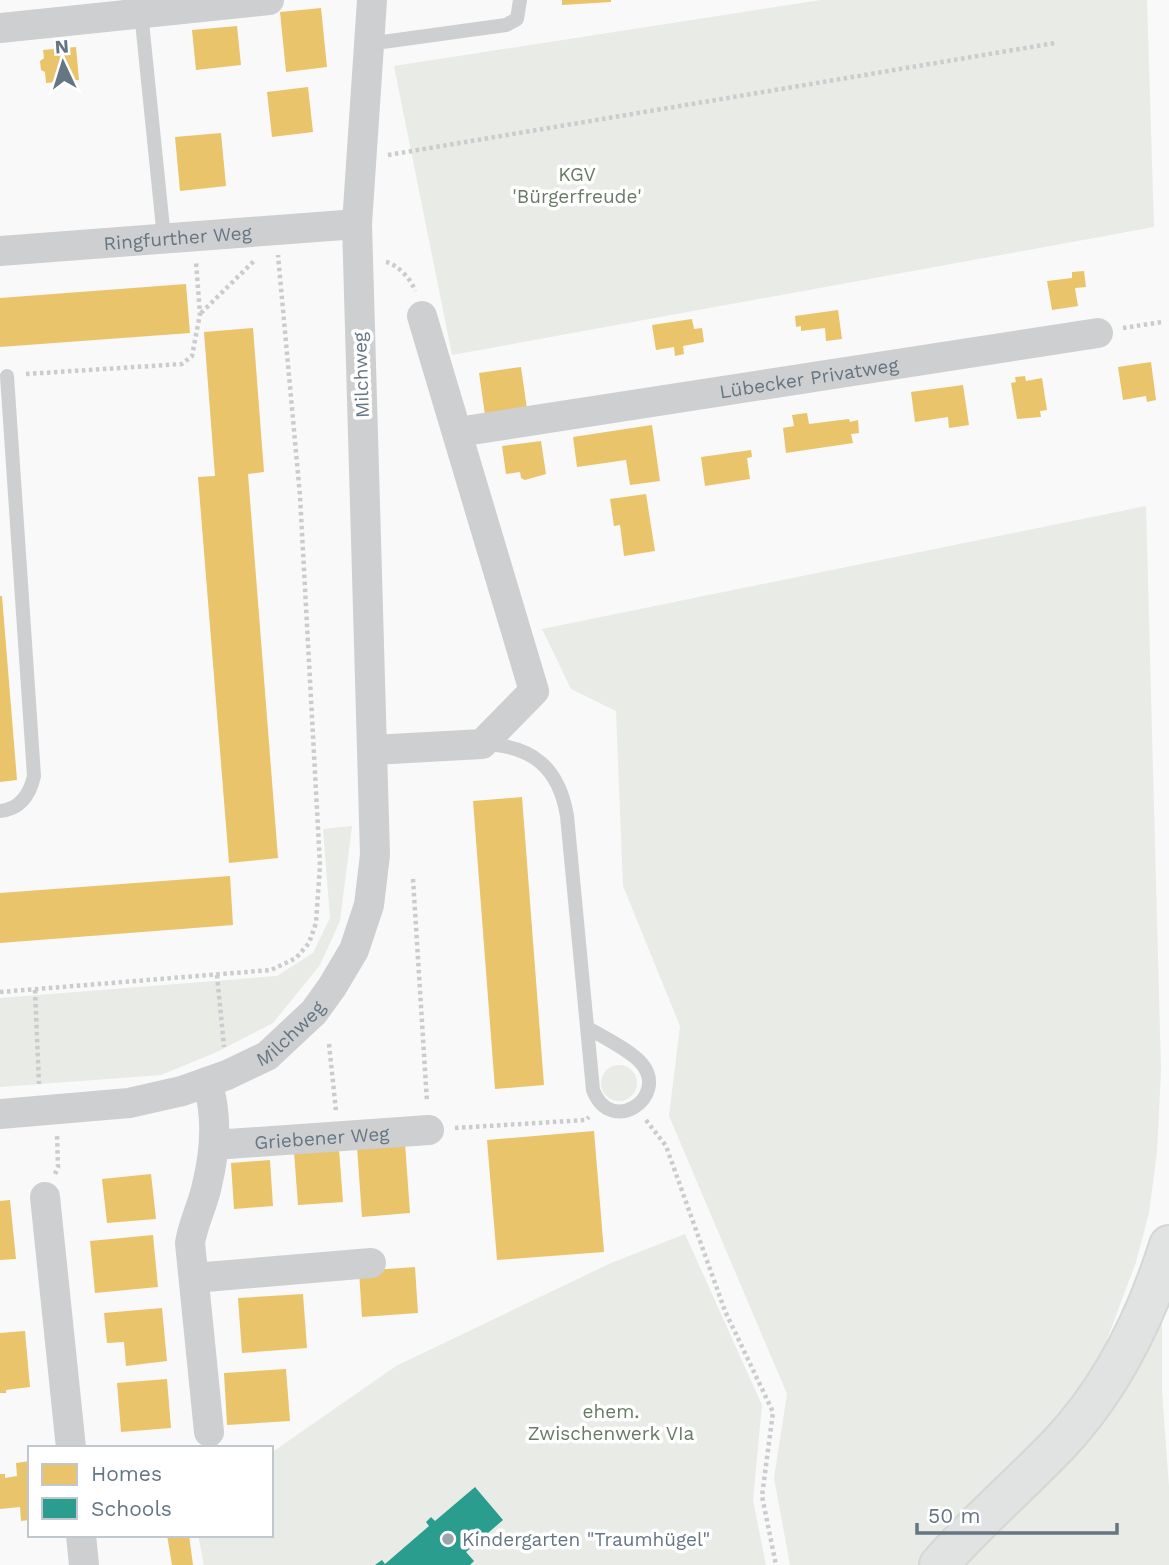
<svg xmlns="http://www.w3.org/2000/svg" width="1169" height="1565" viewBox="0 0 1169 1565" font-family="'Work Sans',sans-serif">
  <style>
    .green { fill: #e8ebe6 }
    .homes { fill: #e9c46a }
    .schools { fill: #2a9d8f }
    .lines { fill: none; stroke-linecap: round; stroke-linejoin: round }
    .highway-casing { stroke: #d5d6d6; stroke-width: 42 }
    .path { stroke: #cbcccd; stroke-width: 4.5; stroke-dasharray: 3.5 3.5; stroke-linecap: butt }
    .lane { stroke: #cecfd0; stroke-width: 14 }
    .street { stroke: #cecfd0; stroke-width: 30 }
    .highway { stroke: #e1e2e2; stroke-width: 38 }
    .poi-dot { fill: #99a4ac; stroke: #fff; stroke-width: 2.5 }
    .labels { text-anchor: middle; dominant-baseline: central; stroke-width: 7; stroke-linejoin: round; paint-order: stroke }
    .park-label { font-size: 19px; fill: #687a64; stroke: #fff }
    .street-label { font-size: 19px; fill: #657683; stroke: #fff }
    .poi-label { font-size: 19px; fill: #657683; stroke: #fff; text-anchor: start }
  </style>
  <rect width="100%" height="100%" fill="#f9f9f9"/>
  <path class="green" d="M821,0H1147L1154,227L452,355L394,66Z
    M1146,506L1161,1070L1157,1152L1149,1213L1136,1262L1105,1345L1069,1409L918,1565H790L774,1478L787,1394L669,1116L680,1026L623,886L616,711L571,689L542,629Z
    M352,826L340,921L320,965L273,1023L217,1052L161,1075L0,1087V998L277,976L313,953L330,918L323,829Z
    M601 1083a18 18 0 1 1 36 0a18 18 0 1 1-36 0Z
    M685,1234L762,1405L753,1500L766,1565H204L198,1535H271V1453L396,1366L611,1263Z
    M1162,1315V1391L1169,1487V1565H954Z"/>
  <path class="homes" d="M562,0H611V2L562,5Z
    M321,8L327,67L286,72L280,12Z
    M237,26L241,65L196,70L192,30Z
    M76,47L79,80L46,83L45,72L41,70L40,61L44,58L43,50Z
    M308,87L313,132L272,137L267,92Z
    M221,133L226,186L180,191L175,137Z
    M1084,271L1086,287L1075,288L1078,306L1052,310L1047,281L1072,278V272Z
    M186,284L190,333L0,347V298Z
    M838,310L842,339L826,341L825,328L801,331V326L796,327L795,316Z
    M692,319L694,329L702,328L704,342L683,346L684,354L675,356L674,347L656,350L652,325Z
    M253,328L264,472L248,474L278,858L229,863L198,477L215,476L204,332Z
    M1151,362L1156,400L1147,402L1146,396L1123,400L1118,367Z
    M521,367L527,409L485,415L479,373Z
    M1025,376L1026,381L1042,378L1047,410L1040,411L1041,417L1017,419L1011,383L1016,382L1015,377Z
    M963,385L969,425L949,428L948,417L915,422L911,392Z
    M807,413L809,424L849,419L850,422L858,420L859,433L851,434L853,443L786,453L783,428L794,426L792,415Z
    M652,425L660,481L630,485L626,460L577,467L573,437Z
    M541,441L546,474L525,480L521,478L520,472L506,474L502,446Z
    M751,450L752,457L747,458L750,479L705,486L701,457Z
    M646,494L655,551L624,556L620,525L614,526L610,499Z
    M0,596H2L17,780L0,782Z
    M522,797L544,1085L495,1089L473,801Z
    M230,876L233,925L0,943V893Z
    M594,1131L604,1252L497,1260L487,1140Z
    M405,1143L410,1213L362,1217L357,1147Z
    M339,1149L343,1202L298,1205L294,1152Z
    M270,1160L273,1206L234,1209L231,1163Z
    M151,1174L156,1219L107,1223L102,1179Z
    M10,1200L16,1259L0,1260V1201Z
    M153,1235L158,1287L95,1293L90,1241Z
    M415,1267L418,1313L362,1317L359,1271Z
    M303,1294L307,1348L242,1353L238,1298Z
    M162,1308L167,1361L126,1366L124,1342L107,1343L104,1313Z
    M25,1331L30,1387L6,1390V1393H0V1333Z
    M286,1369L290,1421L227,1425L224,1373Z
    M167,1379L171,1428L121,1432L117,1383Z
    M30,1461V1520L21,1521L20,1507L0,1509V1474H5V1478L17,1476L16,1463Z
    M167,1535H189L193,1565H172Z"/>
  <path class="schools" d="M475,1487L503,1520L466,1552L474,1561L470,1565H375L382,1560L385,1564L429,1526L426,1522L431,1517L435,1521Z"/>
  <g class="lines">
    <g class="highway-casing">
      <path id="highway" d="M939,1565C976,1522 1020,1485 1059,1444C1112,1388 1146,1318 1169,1245"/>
    </g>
    <path class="path" d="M388,155L1055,43
      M386,262C397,264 412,280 415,291
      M201,313L255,260
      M1123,328L1162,322
      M26,374L182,364L192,356L200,314L196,262
      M413,879L427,1102
      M217,975L224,1047
      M35,990L39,1084
      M0,992L271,970L296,958L309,943L316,923L320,865L300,496L278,255
      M329,1044L336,1111
      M646,1120L666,1146L725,1311L773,1412L762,1496L776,1565
      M455,1128L586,1120L589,1117
      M55,1174L58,1167L57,1134"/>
    <path class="lane" d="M141,12L164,238
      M368,44L506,25L517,19L520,0
      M484,744C533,746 559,768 567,816L593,1090C611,1137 669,1097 642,1064C632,1051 603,1037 588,1028
      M0,811C21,809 30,794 34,776L7,376"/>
    <g class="street">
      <path d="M0,28L269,0"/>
      <path id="s1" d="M0,251L357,224"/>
      <path id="s2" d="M458,432L1098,333"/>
      <path d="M373,750L482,744L534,691L422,316"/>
      <path d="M207,1082C218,1115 215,1152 207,1185C203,1205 193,1223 190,1243L209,1432"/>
      <path id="s3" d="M0,1114L129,1103L182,1091L227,1075L267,1056L314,1012L332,987L354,950L369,905L375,855L357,224L372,0"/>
      <path id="s4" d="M214,1145L429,1130"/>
      <path d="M45,1197L71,1448"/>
      <path d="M194,1278L371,1263"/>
      <path d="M81,1535L84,1565"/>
    </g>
    <use href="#highway" class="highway"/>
  </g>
  <circle class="poi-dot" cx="448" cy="1539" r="7"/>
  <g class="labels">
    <g class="park-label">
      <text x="577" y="174">KGV<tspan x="577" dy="22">'Bürgerfreude'</tspan></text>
      <text x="611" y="1411">ehem.<tspan x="611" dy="22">Zwischenwerk VIa</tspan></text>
    </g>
    <g class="street-label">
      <text stroke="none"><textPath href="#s1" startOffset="178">Ringfurther Weg</textPath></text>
      <text transform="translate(361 375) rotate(-92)">Milchweg</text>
      <text stroke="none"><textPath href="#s2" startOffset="355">Lübecker Privatweg</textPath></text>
      <text stroke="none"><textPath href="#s3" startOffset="308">Milchweg</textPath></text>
      <text stroke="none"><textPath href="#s4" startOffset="108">Griebener Weg</textPath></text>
    </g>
    <g class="poi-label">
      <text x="462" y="1539">Kindergarten "Traumhügel"</text>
    </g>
  </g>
  <rect x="28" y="1446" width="245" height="91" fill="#ffffff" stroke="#c1c8cd" stroke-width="2"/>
  <rect x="42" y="1464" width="35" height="21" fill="#e9c46a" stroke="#c1c8cd" stroke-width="2"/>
  <text x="91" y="1481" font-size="21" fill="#657683">Homes</text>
  <rect x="42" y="1498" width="35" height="21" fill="#2a9d8f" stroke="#c1c8cd" stroke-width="2"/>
  <text x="91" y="1516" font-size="21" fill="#657683">Schools</text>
  <g transform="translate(63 63) rotate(356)" stroke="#ffffff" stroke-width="5" paint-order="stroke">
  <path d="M0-5L12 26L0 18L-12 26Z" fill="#657683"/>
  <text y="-10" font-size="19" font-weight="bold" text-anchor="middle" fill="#657683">N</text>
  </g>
  <path d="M917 1523v10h200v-10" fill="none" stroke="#657683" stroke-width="3.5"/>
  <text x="928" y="1523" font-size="21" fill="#657683" stroke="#ffffff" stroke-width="5" paint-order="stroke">50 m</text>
</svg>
